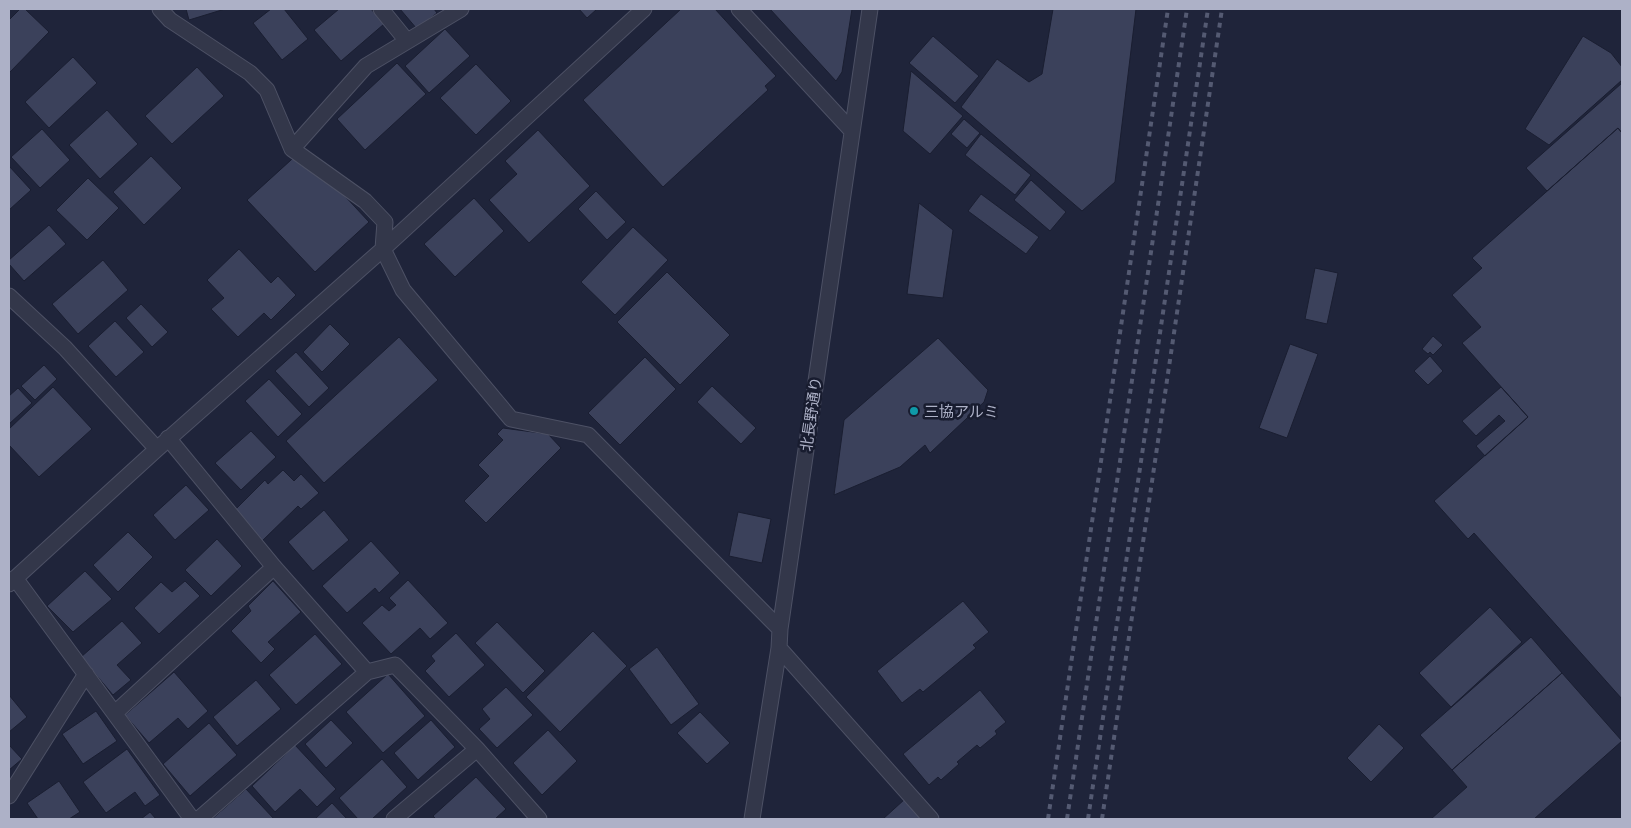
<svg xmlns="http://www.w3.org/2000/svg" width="1631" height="828" viewBox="0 0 1631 828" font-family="'Titillium Web','Noto Sans JP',sans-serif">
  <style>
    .building { fill: #3b415b; stroke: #1a1e31 }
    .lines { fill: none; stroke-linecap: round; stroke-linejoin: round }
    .minor-casing { stroke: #4d5165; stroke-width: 17 }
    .minor { stroke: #33374a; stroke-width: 15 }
    .rail { stroke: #545a72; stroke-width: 4; stroke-dasharray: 5 5; stroke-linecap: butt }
    .culture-dot { fill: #0f9aa8; stroke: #181c2f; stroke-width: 2 }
    .labels { text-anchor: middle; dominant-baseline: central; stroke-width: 5; stroke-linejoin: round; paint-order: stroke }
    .poi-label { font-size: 15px; fill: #adb1c7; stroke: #181c2f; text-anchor: start }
    .street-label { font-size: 15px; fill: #adb1c7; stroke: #181c2f }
  </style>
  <rect width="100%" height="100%" fill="#1f243a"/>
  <path class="building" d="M20,9H25L49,32L9,73V20Z
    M186,9H225L189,20Z
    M271,9H284L308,39L282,60L253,23Z
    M339,9H371L384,24L341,61L314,30Z
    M400,9H434L437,13L417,29Z
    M579,9H597L587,18Z
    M681,9H715L776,76L765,86L768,90L663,187L583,100Z
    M770,9H852L842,72L836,81Z
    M1053,9H1136L1115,182L1082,211L961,107L997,59L1029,82L1042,74Z
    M445,29L470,56L429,93L405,66Z
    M933,36L979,76L955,103L909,63Z
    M1583,36L1611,53L1622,67V80L1549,145L1525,129Z
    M73,57L97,83L49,128L25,102Z
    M397,63L426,94L365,150L337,119Z
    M476,64L511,101L476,135L440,98Z
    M197,67L224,96L172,144L145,116Z
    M911,71L963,116L930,154L903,131Z
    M1622,83V133L1618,128L1547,191L1526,168Z
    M107,110L138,144L100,179L69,145Z
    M964,119L980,133L967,148L951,134Z
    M1618,128L1622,133V699L1474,533L1468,539L1434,501L1528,417L1462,343L1481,327L1452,295L1482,268L1472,258Z
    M42,129L70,160L40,188L11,157Z
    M538,130L590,186L529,243L489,200L517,174L505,161Z
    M981,134L1031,175L1015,195L965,155Z
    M302,150L369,222L315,272L247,200Z
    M151,156L182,188L144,225L113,192Z
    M9,166L31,190L9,210Z
    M88,178L119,208L87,240L56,210Z
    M1031,180L1066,212L1050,231L1014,200Z
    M596,191L626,222L607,240L578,209Z
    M981,194L1039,237L1026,254L968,211Z
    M474,198L504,231L455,277L424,244Z
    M919,203L953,230L943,298L907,294Z
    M49,225L66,244L24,281L9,264V260Z
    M633,227L668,260L615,315L581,282Z
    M239,249L271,283L278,276L296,295L271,320L264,313L238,337L211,309L224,298L207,280Z
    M103,260L128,290L78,334L52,304Z
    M1315,268L1338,273L1327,324L1305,319Z
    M667,272L730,335L680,385L617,322Z
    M141,304L168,332L152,347L126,318Z
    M115,321L144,352L116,377L88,346Z
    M330,324L350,344L322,372L303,352Z
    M1433,336L1443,345L1433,355L1430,352L1428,354L1422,349Z
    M399,337L438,380L324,483L286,441Z
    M938,338L988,390L984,402L930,453L925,445L900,467L834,495L844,420Z
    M1290,344L1318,354L1287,438L1259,428Z
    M296,352L329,388L309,407L275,371Z
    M1430,356L1443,371L1428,385L1414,371Z
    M645,357L676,389L620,445L588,413Z
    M44,365L57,379L35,400L21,386Z
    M269,379L302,414L278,437L245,401Z
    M712,386L756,428L741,444L697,402Z
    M53,387L92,429L39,477L9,445V429Z
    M1501,387L1528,417L1485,456L1476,446L1505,421L1499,415L1476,436L1462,421Z
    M18,388L32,403L9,424V396Z
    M503,428L548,434L561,448L486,523L464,501L489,476L478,465L503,440L497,434Z
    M251,431L276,457L241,490L215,463Z
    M283,470L294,481L301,474L319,493L301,509L298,506L262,541L234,511L265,480L268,484Z
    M186,485L209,510L175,540L153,515Z
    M324,510L349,540L313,571L288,542Z
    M738,512L771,519L762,563L729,556Z
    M128,532L153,557L118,592L93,565Z
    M217,539L242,566L211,596L185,570Z
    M371,541L400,573L379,593L375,588L347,613L322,586Z
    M85,571L112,599L73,632L47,606Z
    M408,580L448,623L430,639L420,628L391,654L362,623L382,605L389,611L396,605L389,598Z
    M185,581L200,596L159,634L134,608L161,582L172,592Z
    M273,581L301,612L268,642L275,649L261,663L231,631L251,611L248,606Z
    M963,601L989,632L973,645L976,648L923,692L920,689L902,703L877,671Z
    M1490,607L1522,642L1451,707L1419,673Z
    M122,621L142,643L117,665L131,680L113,695L81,657Z
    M497,622L545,671L523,693L475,643Z
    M593,631L627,666L560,732L526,697Z
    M456,633L485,665L449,697L425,671L435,661L431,656Z
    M315,634L342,664L296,705L269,675Z
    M1531,637L1562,673L1452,770L1420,735Z
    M657,647L699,704L671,725L629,669Z
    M174,672L208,711L188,729L178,718L149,743L125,715Z
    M1562,673L1622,741L1534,819H1431L1467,787L1452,770Z
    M388,674L425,716L383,753L346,712Z
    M256,680L281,709L237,746L213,717Z
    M506,687L533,715L497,748L479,729L490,719L482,709Z
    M980,690L1006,722L995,731L997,734L980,748L977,745L957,762L959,764L941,780L938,777L929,785L903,754Z
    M9,695L27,717L9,732Z
    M96,711L117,741L83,764L62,734Z
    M700,712L730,743L707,764L677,733Z
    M331,720L353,743L326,768L305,744Z
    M431,720L455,747L418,780L394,753Z
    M209,723L237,755L190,796L163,764Z
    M1379,724L1404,748L1371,782L1347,758Z
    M548,730L577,761L542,795L513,763Z
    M9,745L22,759L9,770Z
    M295,745L336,789L317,807L300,789L275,812L252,786Z
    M127,749L160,795L145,806L135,792L106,813L83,782Z
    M382,759L407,787L372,819H358L339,798Z
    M476,777L506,809L495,819H436L433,816Z
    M59,781L80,812L69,819H38L27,803Z
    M246,789L274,819H212Z
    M905,799L923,819H883Z
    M332,803L347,819H315Z
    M150,812L156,819H141Z"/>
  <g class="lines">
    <g class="minor-casing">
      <path id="minor" d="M160,9L170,20L250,73L267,90L292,149L365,201L385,222L383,249L403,290L511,419L588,435L780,629
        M381,9L407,41
        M739,9L852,131
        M292,149L366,66L461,9
        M9,296L65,348L157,449
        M168,438L274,567L367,672L199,819
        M15,578L192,819
        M9,584L157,449L383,249L644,9
        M779,648L931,819
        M367,672L395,665L477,749L539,819
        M115,713L274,567
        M9,796L86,674
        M394,819L477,749
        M752,819L779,648L780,629L870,9"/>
    </g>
    <use href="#minor" class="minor"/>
    <path class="rail" d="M1048,819L1168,9
      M1067,819L1187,9
      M1088,819L1208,9
      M1102,819L1222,9"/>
  </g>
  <circle class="culture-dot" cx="914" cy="411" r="5"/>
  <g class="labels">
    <g class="poi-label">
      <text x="924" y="411">三協アルミ</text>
    </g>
    <g class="street-label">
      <text transform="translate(811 414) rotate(-82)">北長野通り</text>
    </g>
  </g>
  <rect width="1631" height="828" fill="none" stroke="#adb1c7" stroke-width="20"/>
</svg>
